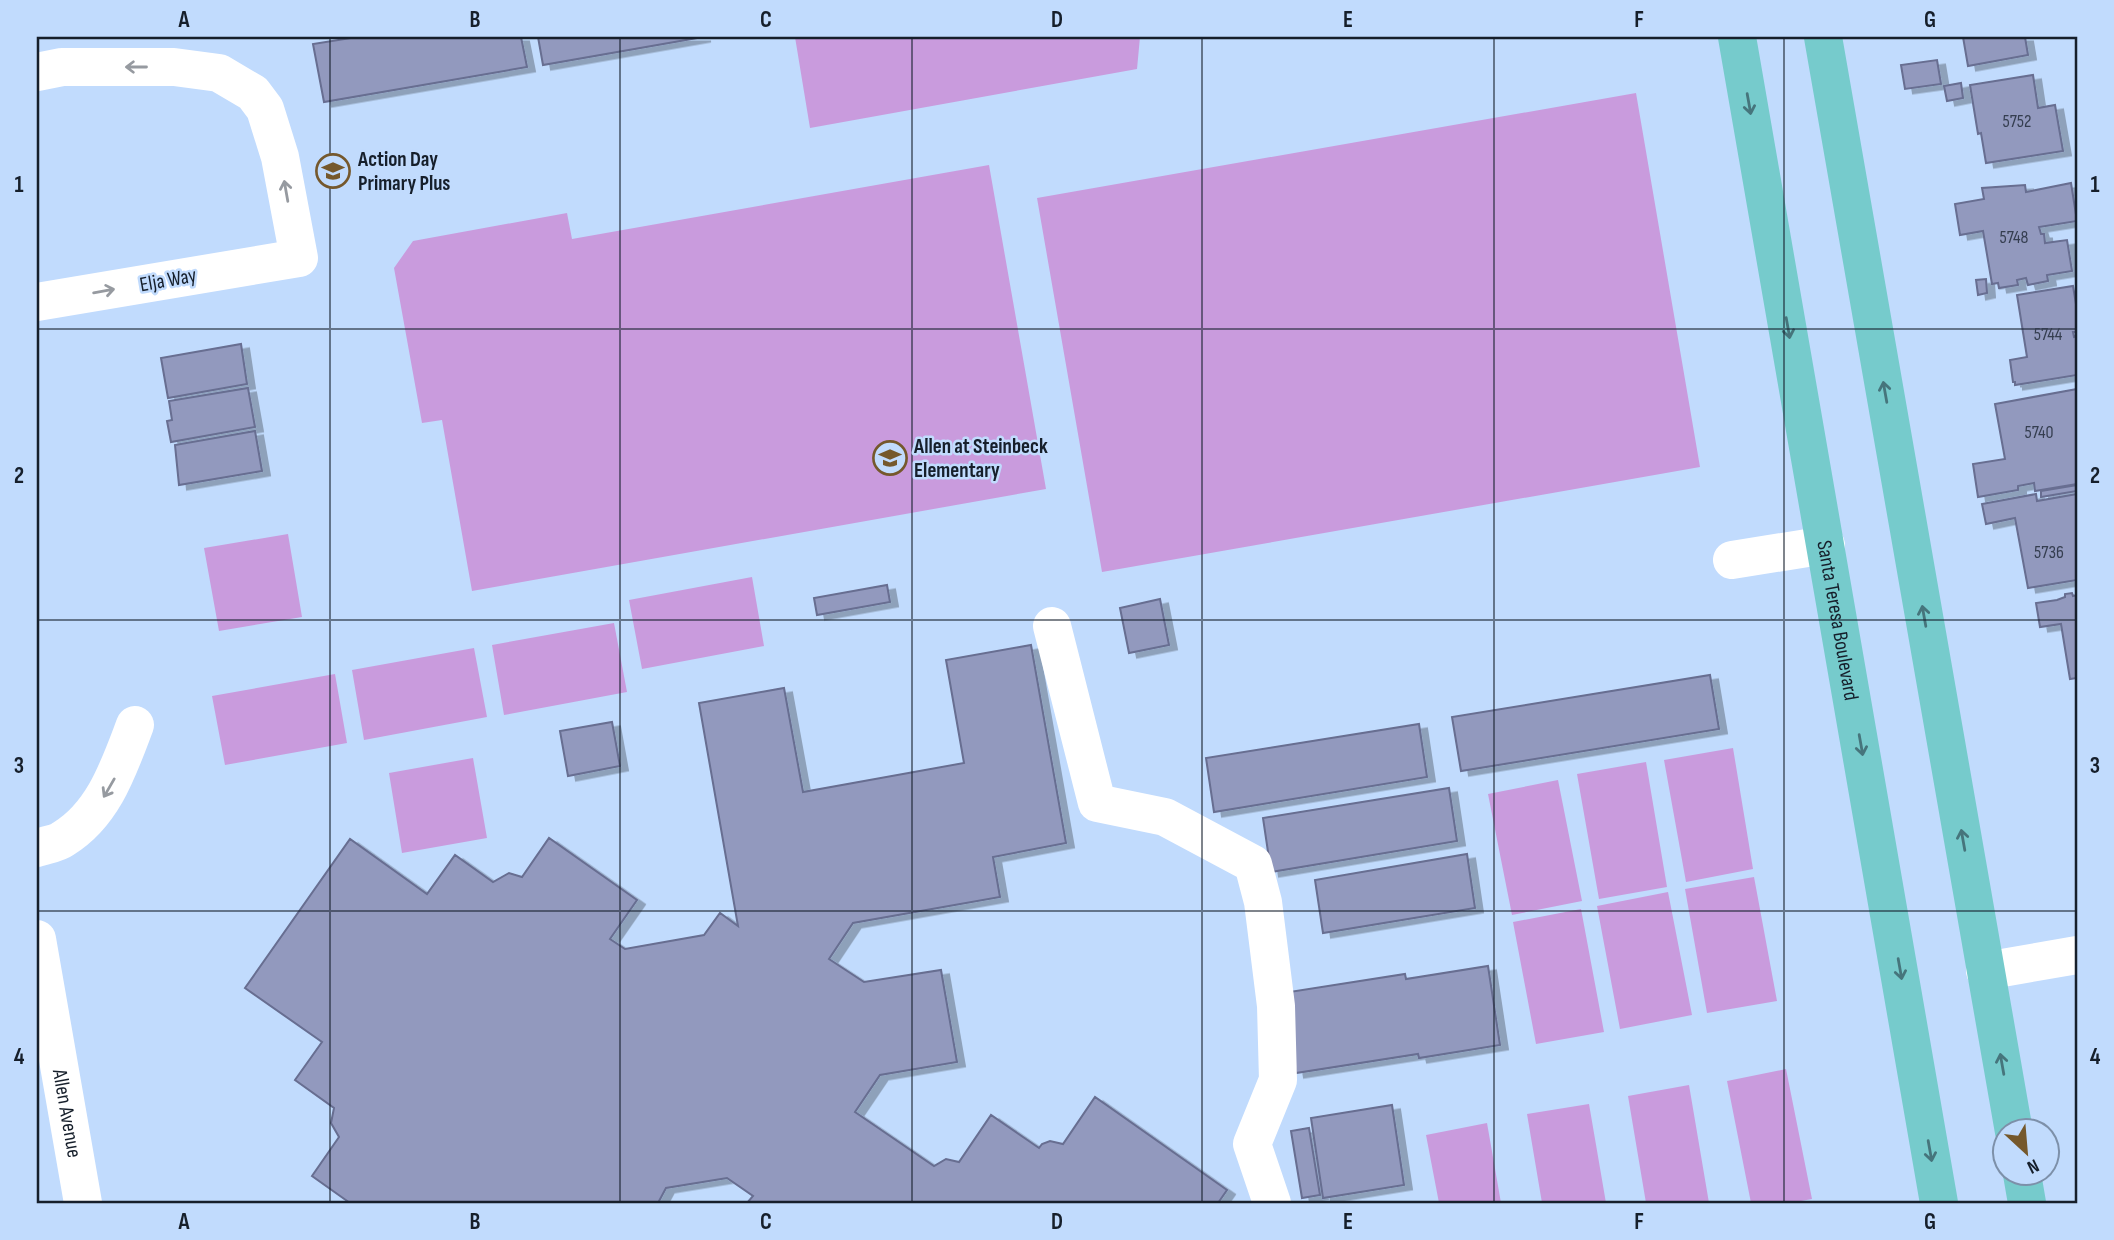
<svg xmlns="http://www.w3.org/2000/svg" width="2114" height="1240" viewBox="0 0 2114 1240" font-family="'Sofia Sans Condensed',sans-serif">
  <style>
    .green { fill: #c99bdd }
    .building { fill: #9299be; stroke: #676e91; stroke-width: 2; filter: url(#shadow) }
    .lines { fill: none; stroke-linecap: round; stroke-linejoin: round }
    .minor { stroke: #fff; stroke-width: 38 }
    .major { stroke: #76cbcc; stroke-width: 38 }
    .oneway { stroke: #969aa0 }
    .oneway2 { stroke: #46757c }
    .grid { fill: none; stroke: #161f2b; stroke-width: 2; stroke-opacity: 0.55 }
    .labels { text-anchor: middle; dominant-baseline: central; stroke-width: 5; stroke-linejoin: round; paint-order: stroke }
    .number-label { font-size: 18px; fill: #353e50 }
    .poi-label { font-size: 21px; font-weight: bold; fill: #161f2b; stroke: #c1dbfd; text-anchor: start }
    .street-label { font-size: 21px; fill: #161f2b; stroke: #c1dbfd }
    .neatline { fill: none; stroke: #161f2b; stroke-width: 2.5 }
    .grid-label { font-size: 23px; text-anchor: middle; font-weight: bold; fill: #161f2b }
  </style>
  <defs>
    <filter id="shadow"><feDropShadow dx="8" dy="4.5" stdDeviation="0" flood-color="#0004"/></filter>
  </defs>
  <rect width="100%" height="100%" fill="#c1dbfd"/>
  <path class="green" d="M795,37H1140L1137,69L810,128Z
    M1636,93L1700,467L1102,572L1037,198Z
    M989,165L1046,489L472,591L442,420L422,423L394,268L413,241L567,213L572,239Z
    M288,534L302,617L219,631L204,548Z
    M752,577L764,646L642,669L629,600Z
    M614,623L627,692L504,715L492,645Z
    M474,648L487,717L364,740L352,670Z
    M335,674L347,743L225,765L212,696Z
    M1733,748L1753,869L1686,882L1664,760Z
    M473,758L487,838L402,853L389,773Z
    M1646,762L1667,887L1599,899L1577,774Z
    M1558,780L1582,901L1512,915L1488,794Z
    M1754,877L1777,1001L1707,1013L1685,889Z
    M1668,892L1692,1015L1620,1029L1597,906Z
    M1581,909L1604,1032L1536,1044L1513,922Z
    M1786,1069L1812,1199L1790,1203H1751L1727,1081Z
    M1689,1085L1709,1203H1646L1628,1096Z
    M1589,1104L1606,1203H1542L1527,1114Z
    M1487,1123L1501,1203H1439L1426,1135Z"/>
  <path class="building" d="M357,37H521L527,67L324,102L313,44Z
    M538,37H703L543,65Z
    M1963,37H2025L2028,55L1968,66Z
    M1937,60L1941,84L1905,89L1901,65Z
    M2033,75L2038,108L2055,105L2063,151L1986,163L1981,133L1978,134L1970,85Z
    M1961,83L1963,98L1947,101L1944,86Z
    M2071,183L2077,221L2039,227L2041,234H2044L2045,243L2067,240L2072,271L2047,275L2048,281L2028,285L2026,278L2017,280L2018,285L1999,288L1998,283L1992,284L1983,231L1960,235L1955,204L1984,199L1982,188L2025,185L2026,192Z
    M1986,279L1987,293L1978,295L1976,280Z
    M2073,286L2077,310V332H2073L2074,337L2077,336V375L2015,385V382H2013L2010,360L2027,357L2017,295Z
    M241,344L247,384L168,398L161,358Z
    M248,388L255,427L171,442L167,421L172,420L169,401Z
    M2077,389V484L2035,491L2034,483L2018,486V490L1978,497L1973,464L2005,459L1995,404Z
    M255,431L262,471L179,485L175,445Z
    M2077,485V491L2041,497V491Z
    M2036,494L2037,501L2077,494V580L2028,588L2015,518L1986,524L1982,504Z
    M887,585L890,602L817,615L814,598Z
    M2072,593L2073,596L2077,595V678L2070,679L2061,624L2040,627L2036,603L2057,600L2065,597V594Z
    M1160,599L1169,645L1129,653L1120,608Z
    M1031,645L1066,843L993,857L1000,897L853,923L829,959L864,982L941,970L957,1062L880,1075L855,1112L934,1166L946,1159L959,1162L991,1115L1039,1148L1042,1144L1050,1141L1063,1144L1095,1097L1227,1190L1218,1203H747L753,1196L727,1178L666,1188L658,1203H350L312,1176L339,1137L331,1123L334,1108L295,1080L322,1042L245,988L350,839L427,894L455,855L493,882L509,873L522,877L549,838L637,900L610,939L625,949L704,935L720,913L738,926L699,703L784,688L803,792L964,763L946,660Z
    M1710,675L1719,729L1461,771L1452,717Z
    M612,722L620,766L568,776L560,731Z
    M1419,724L1427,777L1214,812L1206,758Z
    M1449,788L1457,841L1271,872L1263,818Z
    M1467,854L1475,908L1323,933L1315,880Z
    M1488,966L1500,1045L1419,1058L1418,1054L1296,1073L1283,993L1405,974L1406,979Z
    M1392,1105L1404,1185L1323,1198L1311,1118Z
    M1309,1128L1320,1195L1302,1198L1291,1131Z"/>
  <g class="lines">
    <g class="minor">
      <path d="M37,72L62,67H174L219,73L253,93L265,109L280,157L299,258L37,302"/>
      <path d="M1732,560L1826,545"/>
      <path d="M1052,626L1097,803L1165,817L1253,864L1263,902L1276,1006L1278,1080L1252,1144L1272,1203"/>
      <path d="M37,848C45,845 56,844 63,839C104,814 119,767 135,725"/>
      <path id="s1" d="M37,939L83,1203"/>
      <path d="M1985,971L2077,955"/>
    </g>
    <g class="major">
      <path id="s2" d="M1737,37L1939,1203"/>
      <path d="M1823,37L2014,1132"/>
      <path d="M2022,1174L2027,1203"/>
    </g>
  </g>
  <defs><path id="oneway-shaft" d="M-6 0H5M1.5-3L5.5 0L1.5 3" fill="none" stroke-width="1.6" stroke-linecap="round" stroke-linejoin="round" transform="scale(1.75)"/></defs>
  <g class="oneway">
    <use href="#oneway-shaft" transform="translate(136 67) rotate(180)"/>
    <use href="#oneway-shaft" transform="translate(286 191) rotate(-100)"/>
    <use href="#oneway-shaft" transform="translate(104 291) rotate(-10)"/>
    <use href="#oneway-shaft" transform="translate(109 788) rotate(120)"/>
  </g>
  <g class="oneway2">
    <use href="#oneway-shaft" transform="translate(1749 104) rotate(80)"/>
    <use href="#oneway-shaft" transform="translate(1788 328) rotate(80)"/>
    <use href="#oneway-shaft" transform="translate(1885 392) rotate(-100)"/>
    <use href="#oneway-shaft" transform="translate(1924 616) rotate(-100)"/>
    <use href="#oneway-shaft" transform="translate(1861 745) rotate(80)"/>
    <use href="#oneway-shaft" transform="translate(1963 840) rotate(-100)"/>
    <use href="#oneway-shaft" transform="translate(1900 969) rotate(80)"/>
    <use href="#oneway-shaft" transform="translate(2002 1064) rotate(-100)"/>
    <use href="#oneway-shaft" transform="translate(1930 1151) rotate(80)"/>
  </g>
  <path class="grid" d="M330,37V1203M620,37V1203M912,37V1203M1202,37V1203M1494,37V1203M1784,37V1203M37,329H2077M37,620H2077M37,911H2077"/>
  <defs>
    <g id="school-ring" transform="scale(1.75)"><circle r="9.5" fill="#c1dbfd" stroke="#75582c" stroke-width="1.5"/><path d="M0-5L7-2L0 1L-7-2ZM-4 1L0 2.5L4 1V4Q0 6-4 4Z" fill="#75582c"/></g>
  </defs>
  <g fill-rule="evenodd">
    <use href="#school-ring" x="333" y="171"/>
    <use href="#school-ring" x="890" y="458"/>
  </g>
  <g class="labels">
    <g class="number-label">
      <text x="2017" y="121">5752</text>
      <text x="2014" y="237">5748</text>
      <text x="2048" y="334">5744</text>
      <text x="2039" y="432">5740</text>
      <text x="2049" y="552">5736</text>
    </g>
    <g class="poi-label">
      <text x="358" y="159">Action Day<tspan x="358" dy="24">Primary Plus</tspan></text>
      <text x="914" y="446">Allen at Steinbeck<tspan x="914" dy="24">Elementary</tspan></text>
    </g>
    <g class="street-label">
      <text transform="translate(168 280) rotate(-10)">Elja Way</text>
      <text stroke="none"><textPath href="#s2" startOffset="592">Santa Teresa Boulevard</textPath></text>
      <text stroke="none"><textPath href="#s1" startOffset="177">Allen Avenue</textPath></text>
    </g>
  </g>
  <rect width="2114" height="1240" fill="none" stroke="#c1dbfd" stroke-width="77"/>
  <g transform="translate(2026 1152) rotate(154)"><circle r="33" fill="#c1dbfd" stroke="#7d90a9" stroke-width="2"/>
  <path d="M0-5L12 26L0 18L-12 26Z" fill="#75582c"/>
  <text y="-10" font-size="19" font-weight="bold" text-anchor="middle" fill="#161f2b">N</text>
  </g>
  <rect x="38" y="38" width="2038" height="1164" class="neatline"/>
  <g class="grid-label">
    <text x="184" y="27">A</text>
    <text x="475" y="27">B</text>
    <text x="766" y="27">C</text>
    <text x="1057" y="27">D</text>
    <text x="1348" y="27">E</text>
    <text x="1639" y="27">F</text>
    <text x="1930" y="27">G</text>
    <text x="19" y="192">1</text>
    <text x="2095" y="192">1</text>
    <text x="19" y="483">2</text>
    <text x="2095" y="483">2</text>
    <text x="19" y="773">3</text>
    <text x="2095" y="773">3</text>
    <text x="19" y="1064">4</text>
    <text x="2095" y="1064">4</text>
    <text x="184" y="1229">A</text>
    <text x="475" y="1229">B</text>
    <text x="766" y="1229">C</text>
    <text x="1057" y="1229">D</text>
    <text x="1348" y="1229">E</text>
    <text x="1639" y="1229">F</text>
    <text x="1930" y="1229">G</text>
  </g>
</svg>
